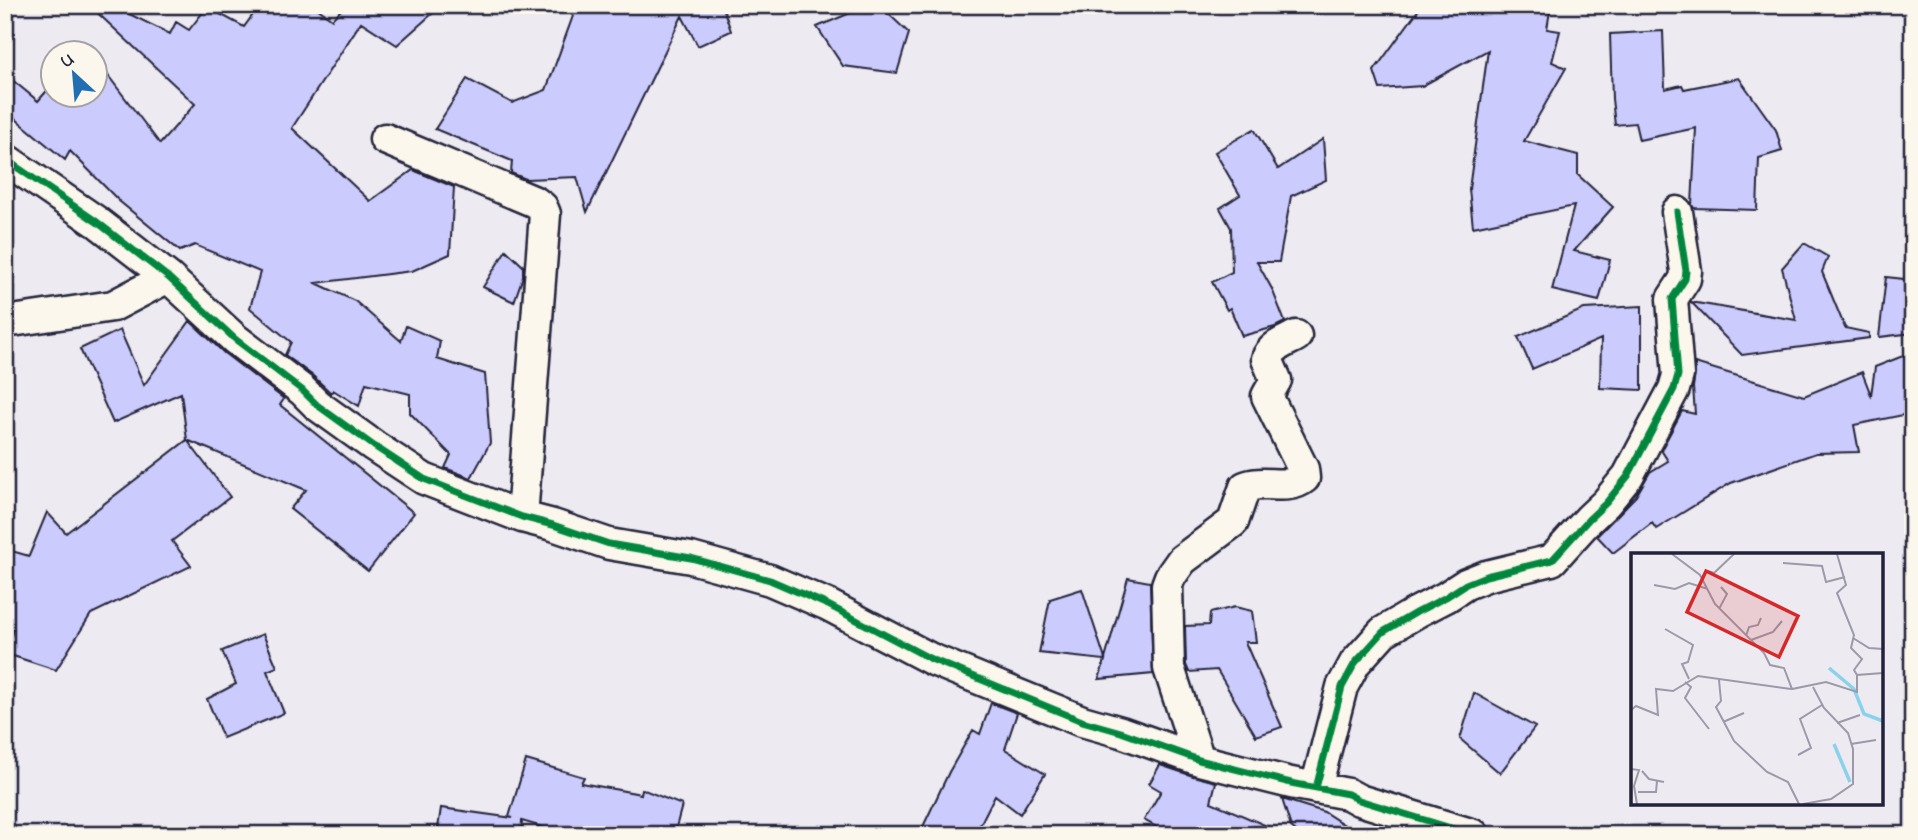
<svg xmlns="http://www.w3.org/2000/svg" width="1918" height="840" viewBox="0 0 1918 840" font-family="'Indie Flower',sans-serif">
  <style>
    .building { fill: #cccbfd; stroke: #22223b; stroke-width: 2 }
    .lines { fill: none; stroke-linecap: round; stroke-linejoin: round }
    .minor-casing { stroke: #22223b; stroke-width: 35 }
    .minor { stroke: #fbf7ec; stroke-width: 30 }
    .cycleway-casing { stroke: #fbf7ec; stroke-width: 11 }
    .cycleway { stroke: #00873e; stroke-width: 7 }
    .inset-river { fill: none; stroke: #8ad1eb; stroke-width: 3.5 }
    .inset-road { fill: none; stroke: #9c9aa8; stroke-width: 2 }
    .view { fill: #d62828; fill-opacity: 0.15; stroke: #d62828; stroke-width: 3.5 }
    .inset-edge { fill: none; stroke: #22223b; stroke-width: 3.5 }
  </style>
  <rect width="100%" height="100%" fill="#edeaf1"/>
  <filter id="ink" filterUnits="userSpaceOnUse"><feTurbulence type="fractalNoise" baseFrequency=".0143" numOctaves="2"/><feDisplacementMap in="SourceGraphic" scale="14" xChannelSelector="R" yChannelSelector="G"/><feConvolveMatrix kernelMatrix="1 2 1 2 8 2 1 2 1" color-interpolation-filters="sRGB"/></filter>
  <g filter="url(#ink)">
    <path class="building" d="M89,5H111L170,34L176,22L189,30L207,7L244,27L260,5H313L332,19L341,10L334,5H442L397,45L361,22L292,128L370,201L413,170L454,187L450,254L412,271L316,283L355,301L401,341L406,326L440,341L437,359L485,374L490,443L471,478L445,468L451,455L410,413V394L366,383L359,406L333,390L331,393L313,376L285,355L291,342L250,308L260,272L195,245L180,251L119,201L70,151L65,160L5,110V74L38,101L52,85V94H94V57L160,144L195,104Z
      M577,5H669L678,9L676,5H722L731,31L698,46L682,16L587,212L577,177L526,179L511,173L512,161L435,129L467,79L512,103L546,90Z
      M869,5H879L909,33L897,73L843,66L817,27Z
      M1422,5H1551L1547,29L1560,31L1552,62L1566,68L1524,141L1578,155V175L1613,207L1574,251L1610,260L1599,301L1552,290L1574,206L1473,227L1469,189L1488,50L1422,86L1380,89L1374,71Z
      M1663,31L1665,89L1682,85L1684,89L1739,78L1776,130L1782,151L1759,158L1757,210L1694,208L1692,205L1696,128L1639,140L1635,123L1615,125L1612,99L1610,34Z
      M1254,129L1278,169L1323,139L1326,180L1291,196L1279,262H1257L1272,289L1285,322L1275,327L1242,336L1230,308L1227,310L1212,282L1232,272L1231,228L1220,208L1240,195L1215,152Z
      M1804,243L1828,257L1822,272L1845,328L1869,333V338L1742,355L1691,302L1796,320L1782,268Z
      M506,250L523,266V276L514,302L483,287Z
      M1886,277L1913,280V333L1879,337Z
      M1642,306V390L1600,388L1601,339L1532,369L1518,337L1584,309Z
      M190,321L224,353L284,399L280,405L414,513L368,571L290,509L306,490L187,440L181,393L113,423L80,349L120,330L144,385Z
      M1913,352V413L1854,425L1859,452L1816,453L1731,483L1656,529L1652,523L1613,553L1597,536L1636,496L1650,472L1668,461L1661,450L1682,411L1695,414L1693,387L1695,374V363L1804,396L1862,372L1871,395L1875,367Z
      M187,440L230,497L172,541L191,566L91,614L56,670L7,654L13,629L5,627V549L29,556L47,512L66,533Z
      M1128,578L1150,582L1153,674L1099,679L1105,660L1039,653L1050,599L1082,589L1105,659Z
      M1235,607L1252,611L1256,642H1245L1282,727L1256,736L1217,670L1189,672L1186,665L1185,626L1209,625L1210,613Z
      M263,634L277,667L267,671L284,713L223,738L207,699L236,684L222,651Z
      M1474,693L1535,727L1500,773L1460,739Z
      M991,703L1017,713L1005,749L1045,774L1020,814L995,795L975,835H919L949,772L973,730L980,734Z
      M526,760L584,777L581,783L641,794L642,789L682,805L674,835H569L522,821L521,835H437L441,808L513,818L509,817Z
      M1160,765L1193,776L1216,782L1211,802L1288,835H1171L1144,820L1161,791L1149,784Z
      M1282,799L1324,812L1360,835H1301L1291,827Z"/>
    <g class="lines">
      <g class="minor-casing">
        <path id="minor" d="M385,139L535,202L542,207L545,214L522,517
          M5,159L97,222L168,277L235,339L302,390L317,405L374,446L424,479L522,517L553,525L609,544L691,558L770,580L828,605L931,659L1082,721L1121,732L1199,760L1291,783L1348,794L1359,800L1474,835
          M5,322L113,306L168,277
          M1199,760L1169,668L1167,585L1170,577L1182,560L1233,522L1245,487C1263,479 1288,491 1304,478L1303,469L1267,396L1276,380L1267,359C1271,346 1285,342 1296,336
          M1316,788L1342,687L1355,663L1383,632L1417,612L1446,597L1466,584L1486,576L1552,560L1589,519L1606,503L1628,476L1674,389L1678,375L1672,299L1685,279L1686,271L1677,212"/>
      </g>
      <use href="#minor" class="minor"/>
      <g class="cycleway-casing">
        <path id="cycleway" d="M5,159L97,222L168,277L235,339L302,390L317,405L374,446L424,479L522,517L553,525L609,544L691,558L770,580L828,605L931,659L1082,721L1121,732L1199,760L1291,783L1348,794L1359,800L1474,835
          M1316,788L1342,687L1355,663L1383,632L1417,612L1446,597L1466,584L1486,576L1552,560L1589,519L1606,503L1628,476L1674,389L1678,375L1672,299L1685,279L1686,271L1677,212"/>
      </g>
      <use href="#cycleway" class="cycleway"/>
    </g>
  </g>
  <g transform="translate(1631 553)">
    <rect width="252" height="252" fill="#edeaf1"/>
    <path class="inset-river" d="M198,115L223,136L233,161L252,168M203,191L219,229"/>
    <path class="inset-road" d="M41,1L69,22L84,51L133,100L139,112L153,115L161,136L195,129L226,139V122L252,120M206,1L215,32L206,40L223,82L220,95L231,106L223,117L226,122M152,10L191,13L195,29L214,24M77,18L83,20L103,1M23,32L44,36L58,30L77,36M88,56L96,41L90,34M34,76L62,92L57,109L51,111L58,126M115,83L118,74L127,72L130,65M222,85L238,95L252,96M120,87L142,79L151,68M88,127L90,148L85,154L103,188L136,219L157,229L168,251M54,129L60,134L54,145L78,176M0,157L5,153L27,162L25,136L42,138L67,123L160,136M92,169L113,160M206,170L229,162M220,191L245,187M167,202L180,195L169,166L191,152M0,216L8,217L3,233L6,251M11,218L18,226L33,229M7,239H25L26,228M172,251L200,246L222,231V196L217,180L193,155L182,134"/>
    <path class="view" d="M75,18L167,63L148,104L56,59Z"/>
    <rect width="252" height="252" class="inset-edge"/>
  </g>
  <rect width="1918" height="840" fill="none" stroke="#fbf7ec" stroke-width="28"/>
  <rect x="14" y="14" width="1890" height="812" fill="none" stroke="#22223b" stroke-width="2.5" filter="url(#ink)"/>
  <g transform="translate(74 74) rotate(334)"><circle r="33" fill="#fbf7ec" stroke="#a4a2a5" stroke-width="2"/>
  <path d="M0-5L12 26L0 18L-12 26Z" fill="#1f6fb2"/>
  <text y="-10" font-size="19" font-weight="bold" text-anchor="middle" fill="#22223b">U</text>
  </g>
</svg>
